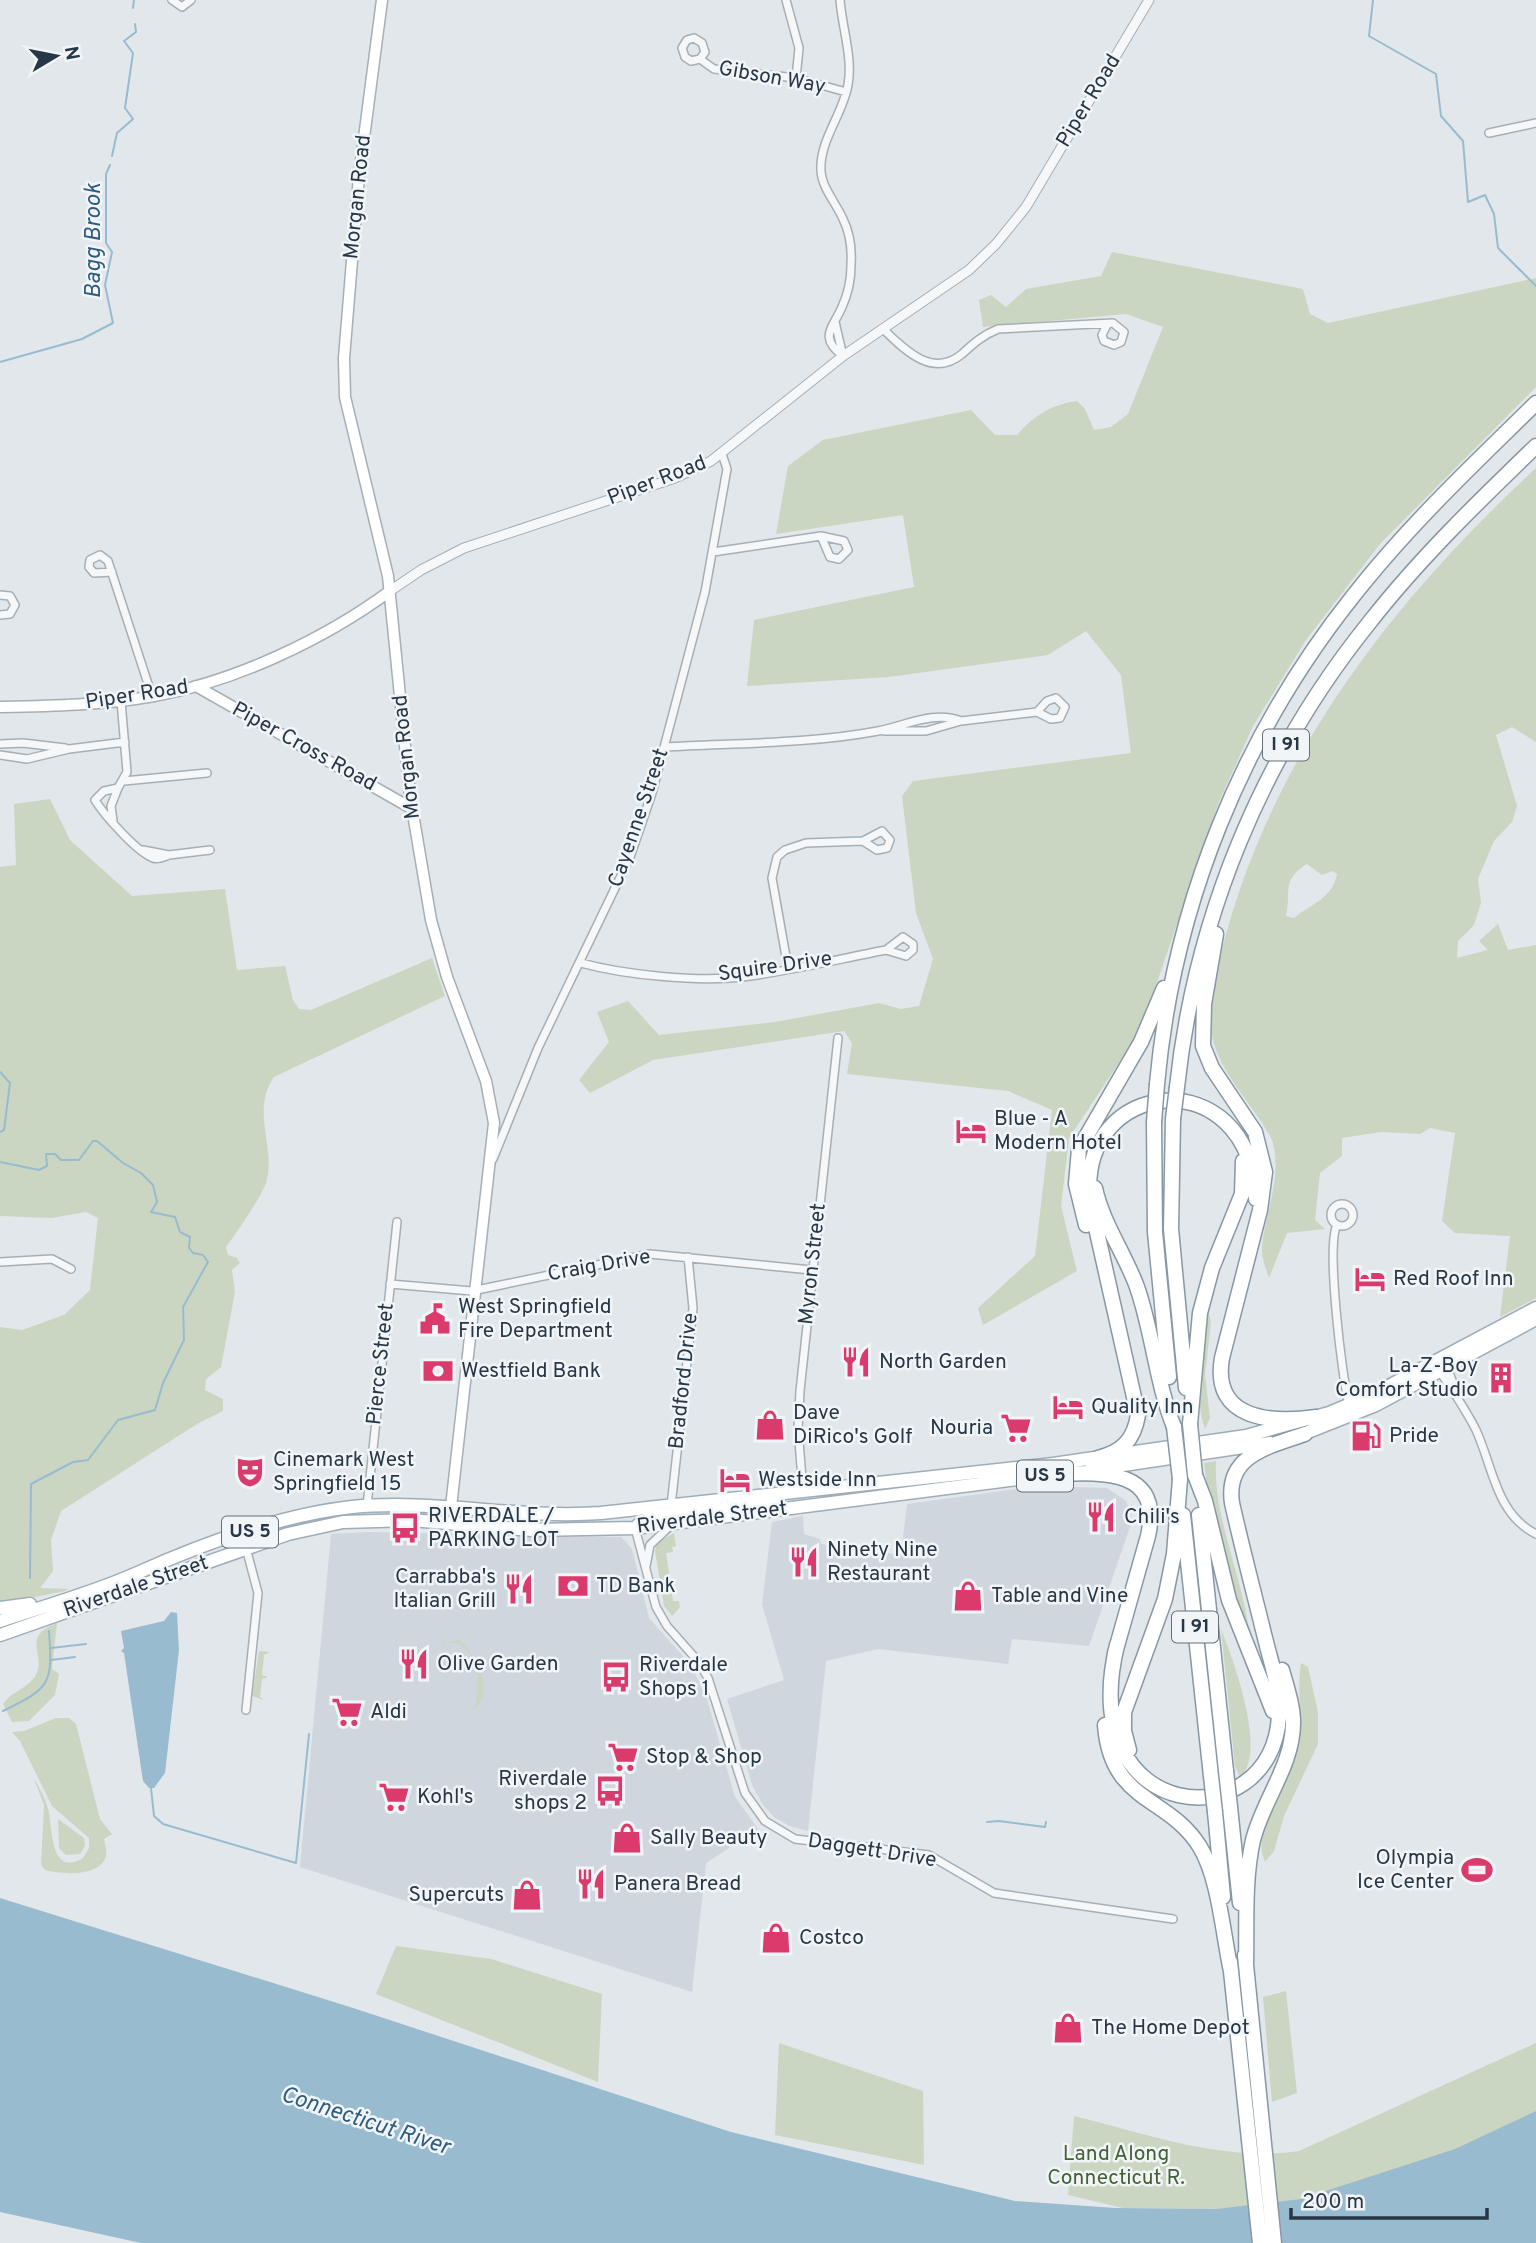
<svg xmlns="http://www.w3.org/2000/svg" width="1536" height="2243" viewBox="0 0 1536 2243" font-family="Overpass,sans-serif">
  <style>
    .built { fill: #cfd6de }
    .green { fill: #cad6c2; fill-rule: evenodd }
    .water { fill: #99bbcf }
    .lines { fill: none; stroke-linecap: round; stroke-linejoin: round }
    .stream { stroke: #99bbcf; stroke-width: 2 }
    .minor-casing { stroke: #a6afb6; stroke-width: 10 }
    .tertiary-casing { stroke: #a6afb6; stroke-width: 11 }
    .secondary-casing { stroke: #a6afb6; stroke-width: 13 }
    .primary-casing { stroke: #9fadb8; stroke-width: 15 }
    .motorway-casing { stroke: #8797a4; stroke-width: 17 }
    .minor { stroke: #f5f7f9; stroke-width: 7 }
    .tertiary { stroke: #f5f7f9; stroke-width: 9 }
    .secondary { stroke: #fff; stroke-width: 10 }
    .primary { stroke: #fff; stroke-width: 12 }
    .motorway { stroke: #fff; stroke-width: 14 }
    .motorway-bridge-casing { stroke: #8797a4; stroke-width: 17; stroke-linecap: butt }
    .motorway-bridge { stroke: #fff; stroke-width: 14 }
    .labels { text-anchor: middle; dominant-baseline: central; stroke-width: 5; stroke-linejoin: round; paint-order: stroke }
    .shield { fill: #f1f5f8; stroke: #64707b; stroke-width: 2 }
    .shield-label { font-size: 19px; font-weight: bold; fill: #283745 }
    .street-label { font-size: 21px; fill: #283745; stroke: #f1f5f8 }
    .poi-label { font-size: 21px; fill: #283745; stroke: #f1f5f8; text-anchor: start }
    .park-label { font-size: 21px; fill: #446234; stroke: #f1f5f8 }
    .water-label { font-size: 23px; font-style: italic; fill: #2e5d7d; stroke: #f1f5f8 }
  </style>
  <rect width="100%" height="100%" fill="#e1e7eb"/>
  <path class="built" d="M1038,1486L1107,1488L1126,1501L1130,1510L1131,1524L1089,1646L1012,1639L1008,1664L878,1649L826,1661L808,1831L790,1826L775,1818L763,1805L752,1785L727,1699L784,1680L762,1604L772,1522L803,1516L804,1534L820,1539L821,1544L901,1555L907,1504Z
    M371,1532L621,1537L632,1549L649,1618L691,1665L707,1699L735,1797L758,1829L706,1863L692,1992L300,1867L331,1534Z"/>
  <path class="green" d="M1112,252L1303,289L1310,314L1328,323L1536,278V387L1380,544L1306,640L1253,726L1219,802L1154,991L1132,1043L1069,1138L1061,1206L1077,1271L983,1325L978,1308L1035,1256L1052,1110L1008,1091L847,1074L852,1043L844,1031L653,1060L590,1093L579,1080L609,1042L597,1012L628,1001L659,1035L775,1022L879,1003L901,1009L919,1006L933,959L916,913L902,796L913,781L1131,753L1121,675L1086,631L1048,655L889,677L747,686L754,620L914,587L903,515L776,534L788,466L823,440L971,410L995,435H1017C1033,416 1052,404 1077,401L1085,409L1094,430L1111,427L1128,414L1163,327L1126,314L983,327L979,300L991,295L1006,307L1026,289L1101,276Z
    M1536,468V742L1512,727L1496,735L1517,806L1512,822L1494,841L1478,879L1481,903L1474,925L1458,941L1457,958L1488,950L1479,941L1498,924L1508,950L1536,945V1298L1500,1317L1510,1236L1455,1233L1442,1221L1455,1133L1430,1128L1420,1134L1381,1132L1342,1138V1156L1320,1173L1315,1220L1325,1229L1287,1233L1269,1278C1266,1268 1261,1258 1262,1247C1265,1211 1282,1180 1273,1143C1271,1135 1264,1127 1260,1120C1241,1091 1214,1063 1211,1028C1207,994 1220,956 1229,924C1282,742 1399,595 1536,468ZM1307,864L1322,875L1332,871L1337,874C1332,899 1311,904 1294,918L1286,916C1292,891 1280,881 1307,864Z
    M50,799L70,840L132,896L225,889L237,970L285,966L293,1000L299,1009L311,1010L432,958L445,996L274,1077C250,1111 277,1149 266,1183C262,1196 235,1235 226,1247L228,1255L237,1258L240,1263L232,1270L235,1292L221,1367L206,1379L205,1390L223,1399V1411L197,1424L61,1511L51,1540L53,1571L40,1588L68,1589L65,1591L0,1604V1327L22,1330L64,1315L90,1290L98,1218L86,1212L52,1218L0,1216V867L16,865L14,804Z
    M1208,1310L1211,1322L1205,1375L1210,1418L1205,1429C1193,1393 1199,1347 1208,1310Z
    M1216,1461C1213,1518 1244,1580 1250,1637C1227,1581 1211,1524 1204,1463Z
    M674,1533L676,1546L672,1547L673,1552L666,1553L673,1601H679L680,1607L672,1616L664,1606L655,1551L657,1543Z
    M57,1623L52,1669L59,1674L55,1695L29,1721L12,1722L3,1704C11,1692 24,1690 33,1679C51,1658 17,1638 57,1623Z
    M1221,1629C1233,1659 1268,1753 1240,1777L1235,1766Z
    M458,1640C476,1651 495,1693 475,1708H470L476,1706L478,1672L473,1671L471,1655L459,1643H447L442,1649L445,1643Z
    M259,1651L270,1652L264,1655L262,1675L268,1677L262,1679L260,1697L264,1700L252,1696Z
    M1301,1663L1308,1667L1318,1712V1744L1284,1816L1274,1851L1265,1862C1250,1825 1284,1794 1294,1760C1305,1727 1296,1696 1301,1663Z
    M56,1718H69L76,1724L100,1819L112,1834L104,1839C105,1844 107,1851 106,1856C100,1878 60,1874 45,1870L41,1865L44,1805L34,1779C40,1788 45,1798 48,1809C53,1827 49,1878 83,1858L89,1848V1838L52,1806L20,1741L12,1732L24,1731Z
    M58,1819L84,1838L85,1846L80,1854L66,1855L59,1848Z
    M396,1946L491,1959L602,1994L598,2082L376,1994Z
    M1286,1991L1297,2093L1272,2102L1263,1997Z
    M779,2043L923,2091L924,2165L775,2135Z
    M1536,2043V2115L1323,2217L1216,2209L1123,2208L1068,2195L1074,2116C1148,2134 1222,2162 1299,2151Z"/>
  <path class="water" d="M171,1612L177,1613L179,1650L165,1773L154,1788H149L143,1781L124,1653L121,1651L124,1648L121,1631L164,1621Z
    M0,1898L350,2007L731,2132L1015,2201L1115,2208L1216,2209L1301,2199L1455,2149L1536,2111V2243H141L0,2212Z"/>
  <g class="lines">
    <path class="stream" d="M1373,0L1369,36L1436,74L1441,116L1463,141L1468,202L1485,195L1494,214L1498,248L1536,286
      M133,8L134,0
      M112,156L117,133L133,119L125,108L133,53L124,41L136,32L135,24
      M0,362L82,339L113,323L105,285L112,252L106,243V174L110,165
      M0,1072L10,1083L4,1130L0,1132
      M0,1162L39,1170L47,1166L46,1154H55L61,1160H79L93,1141H97L123,1163L141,1173L153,1185L157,1202L151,1212L175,1217L180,1232L190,1237L189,1248L193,1253L203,1255L208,1262L183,1307L184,1340L163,1383L155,1410L118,1420L88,1460L73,1462L31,1484L30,1578
      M51,1648L86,1644
      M51,1660L75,1657
      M3,1711C50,1688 53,1685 49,1631
      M151,1788L154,1816L163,1824L296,1863L309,1734
      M987,1822L999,1821L1045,1827L1046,1822"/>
    <g class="minor-casing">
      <path id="minor" d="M172,0L182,7L191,0
        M786,0L799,48L796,78
        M840,0C842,27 853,58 848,85C843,114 819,141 821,171C822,188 836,203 843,219C850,233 852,249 851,265C851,279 848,294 842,307C833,328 818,337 843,356
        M700,59L691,61L685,57L682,48L687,40L694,38L702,43L705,52L700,59L714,69L796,78L846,92
        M1489,133L1536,123
        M835,322L843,356
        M883,329C904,349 932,379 962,354C974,343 983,335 998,329L1113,323L1124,332L1121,342L1114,345L1104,341L1102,335L1107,325
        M821,536L844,541L848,550L839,559L830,557Z
        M713,552L821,536
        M112,572L94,573L89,567L90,560L100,555L108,561L152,696
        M0,595L10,596L15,605L10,614L0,615
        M1056,698L1065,707L1060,718L1051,719L1037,712L1047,701Z
        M121,701L127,772L118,788L104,791L95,800C104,815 137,852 153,858C158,860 164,857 169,855L143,850
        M884,731H926L961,721L1037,712
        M0,744L23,743L65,748
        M665,747C735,743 809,744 878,731C905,726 934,710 961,721
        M0,755L27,759L69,749L125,742
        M124,781L207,773
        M113,821L111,806L118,788
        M882,831L890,840L887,848L877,850L863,841Z
        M169,855L210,850
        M581,963C625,975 697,982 742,977C791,971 839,959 886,950L903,937L913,944V950L906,956L886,950
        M788,968L772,878L777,857L785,850L806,843L863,841
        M493,1159L538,1048L630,857L652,793L705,592L727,469L722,454
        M1331 1215a11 11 0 1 1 22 0a11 11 0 1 1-22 0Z
        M1337,1225C1326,1246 1342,1377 1349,1405
        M0,1262L52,1259L71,1269
        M390,1284L472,1291L650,1254L811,1270
        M1446,1365L1457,1393
        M1439,1370C1452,1390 1465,1408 1476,1430C1493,1467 1496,1514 1536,1534
        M803,1491L798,1429L800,1391L838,1038
        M367,1506L397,1222
        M671,1506L693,1308L688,1257
        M635,1528L656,1607L667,1626L697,1660L708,1678L745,1793L765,1821L795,1839L929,1855L994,1893L1173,1919
        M246,1548L258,1593L246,1710
        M646,1566L650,1545L669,1527"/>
    </g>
    <g class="tertiary-casing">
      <path id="tertiary" d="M390,591L421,570L464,548L675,478L711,461L843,356L969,270L996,244L1026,207L1149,0"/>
    </g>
    <g class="secondary-casing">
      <path id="secondary" d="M382,0L359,176L344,358L345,397L388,576L410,796L431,920L447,977L486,1081L494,1123L451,1507
        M196,686L411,808
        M0,707C51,706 104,705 154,696C234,682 325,639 390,591"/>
    </g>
    <g class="primary-casing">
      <path id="primary" d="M1298,1436L1376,1405L1536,1319
        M1090,1470L1270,1443
        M638,1525L652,1517L778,1502
        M0,1608L30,1604
        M0,1621C45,1606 92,1593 135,1574C202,1544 279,1515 352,1507C435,1499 518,1519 601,1513L1053,1464L1246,1436L1329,1413L1370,1396L1536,1308
        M0,1635L288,1534L343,1522L411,1520L532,1530L635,1528L1065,1473"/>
    </g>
    <g class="motorway-casing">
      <path id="motorway" d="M1216,934L1204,1004L1203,1046L1212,1068L1255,1132L1265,1172L1260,1210L1222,1358C1211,1421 1273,1423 1316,1417
        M1157,1084C1173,906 1242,735 1354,595C1408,526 1473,465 1536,403
        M1177,1087C1195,918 1262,756 1369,623C1419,559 1478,502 1536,446
        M1173,1119L1171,1229L1186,1388
        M1154,1122L1155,1232L1169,1377
        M1095,1188C1102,1222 1125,1254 1137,1287C1153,1333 1156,1382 1174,1427
        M1086,1225L1076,1184L1079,1149L1141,1042L1164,988
        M1190,1424L1200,1313L1212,1268L1242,1194L1243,1161
        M1098,1458C1122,1452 1134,1440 1138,1415L1090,1201C1076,1076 1251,1059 1256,1199
        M1058,1474C1103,1472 1163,1469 1148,1536L1115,1653
        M1195,1475L1205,1501L1229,1600L1273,1711
        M1183,1515L1211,1776
        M1199,1515L1226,1771
        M1117,1645C1073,1827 1272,1840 1279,1716C1281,1690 1271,1663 1265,1638C1254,1593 1242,1548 1232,1503C1225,1455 1268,1447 1305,1434
        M1105,1725C1111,1804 1168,1795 1200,1847C1219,1878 1223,1935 1231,1971
        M1129,1750L1124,1731V1712L1165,1599L1174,1554L1180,1479
        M1230,1807L1240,1903
        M1215,1812L1223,1897
        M1245,1955L1274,2243
        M1230,1962L1260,2243
        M1246,1964C1247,1923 1244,1880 1253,1840C1263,1800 1293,1765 1293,1723C1293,1705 1287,1688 1282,1670"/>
    </g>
    <use href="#minor" class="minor"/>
    <use href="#tertiary" class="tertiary"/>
    <use href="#secondary" class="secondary"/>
    <use href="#primary" class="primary"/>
    <use href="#motorway" class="motorway"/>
    <g class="motorway-bridge-casing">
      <path id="motorway-bridge" d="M1173,1119L1177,1087
        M1154,1122L1157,1084
        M1190,1424L1195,1475
        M1174,1427L1180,1479
        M1226,1771L1230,1807
        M1211,1776L1215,1812"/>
    </g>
    <use href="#motorway-bridge" class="motorway-bridge"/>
  </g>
  <defs>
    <g id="hotel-bare" transform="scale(2.415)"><path d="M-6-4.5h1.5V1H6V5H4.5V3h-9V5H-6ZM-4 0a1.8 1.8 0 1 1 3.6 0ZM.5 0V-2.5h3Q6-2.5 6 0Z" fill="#db3b6c" stroke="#f1f5f8" stroke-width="2.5" paint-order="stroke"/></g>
    <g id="civic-bare" transform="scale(2.415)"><path d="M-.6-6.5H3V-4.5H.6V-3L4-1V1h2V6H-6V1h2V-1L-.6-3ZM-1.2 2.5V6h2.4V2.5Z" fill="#db3b6c" stroke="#f1f5f8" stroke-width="2.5" paint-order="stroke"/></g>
    <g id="restaurant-bare" transform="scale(2.415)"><path d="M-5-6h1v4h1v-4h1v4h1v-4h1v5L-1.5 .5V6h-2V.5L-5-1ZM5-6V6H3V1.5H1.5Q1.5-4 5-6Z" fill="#db3b6c" stroke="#f1f5f8" stroke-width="2.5" paint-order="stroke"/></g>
    <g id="bank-bare" transform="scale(2.415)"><path d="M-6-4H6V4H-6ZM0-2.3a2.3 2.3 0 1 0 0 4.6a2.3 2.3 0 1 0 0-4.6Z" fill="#db3b6c" stroke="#f1f5f8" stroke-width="2.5" paint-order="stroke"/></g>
    <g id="building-bare" transform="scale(2.415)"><path d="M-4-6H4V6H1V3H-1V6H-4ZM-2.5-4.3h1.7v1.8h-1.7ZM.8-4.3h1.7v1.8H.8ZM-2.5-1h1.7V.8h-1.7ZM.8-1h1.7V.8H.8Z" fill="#db3b6c" stroke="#f1f5f8" stroke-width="2.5" paint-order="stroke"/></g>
    <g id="shop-bare" transform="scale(2.415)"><path d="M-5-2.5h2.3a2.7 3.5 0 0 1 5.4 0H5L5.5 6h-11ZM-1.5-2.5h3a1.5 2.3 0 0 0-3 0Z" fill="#db3b6c" stroke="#f1f5f8" stroke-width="2.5" paint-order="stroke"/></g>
    <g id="supermarket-bare" transform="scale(2.415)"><path d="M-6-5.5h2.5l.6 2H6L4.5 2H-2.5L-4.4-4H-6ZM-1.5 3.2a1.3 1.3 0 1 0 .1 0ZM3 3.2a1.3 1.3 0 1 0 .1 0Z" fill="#db3b6c" stroke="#f1f5f8" stroke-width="2.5" paint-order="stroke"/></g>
    <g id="fuel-bare" transform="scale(2.415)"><path d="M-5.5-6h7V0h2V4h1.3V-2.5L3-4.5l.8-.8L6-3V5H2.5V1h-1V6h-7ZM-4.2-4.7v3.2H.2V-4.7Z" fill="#db3b6c" stroke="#f1f5f8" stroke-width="2.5" paint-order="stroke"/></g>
    <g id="theatre-bare" transform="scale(2.415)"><path d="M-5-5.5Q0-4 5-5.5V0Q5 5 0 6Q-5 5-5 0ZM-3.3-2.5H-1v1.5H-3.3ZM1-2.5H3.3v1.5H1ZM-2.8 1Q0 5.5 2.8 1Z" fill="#db3b6c" stroke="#f1f5f8" stroke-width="2.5" paint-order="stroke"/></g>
    <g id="bus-bare" transform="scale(2.415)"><path d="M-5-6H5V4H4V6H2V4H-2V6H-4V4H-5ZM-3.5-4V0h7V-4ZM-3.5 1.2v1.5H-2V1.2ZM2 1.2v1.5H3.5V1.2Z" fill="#db3b6c" stroke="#f1f5f8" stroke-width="2.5" paint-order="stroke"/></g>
    <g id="stadium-bare" transform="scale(2.415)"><path d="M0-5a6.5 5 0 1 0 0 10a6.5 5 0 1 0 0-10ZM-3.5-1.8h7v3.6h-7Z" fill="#db3b6c" stroke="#f1f5f8" stroke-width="2.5" paint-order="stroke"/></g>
  </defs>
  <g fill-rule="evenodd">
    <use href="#hotel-bare" x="971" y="1131"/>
    <use href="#hotel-bare" x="1370" y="1279"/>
    <use href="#civic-bare" x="435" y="1319"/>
    <use href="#restaurant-bare" x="856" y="1362"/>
    <use href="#bank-bare" x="438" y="1371"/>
    <use href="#building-bare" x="1501" y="1378"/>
    <use href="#hotel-bare" x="1068" y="1407"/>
    <use href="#shop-bare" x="770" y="1425"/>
    <use href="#supermarket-bare" x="1016" y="1428"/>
    <use href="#fuel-bare" x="1366" y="1436"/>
    <use href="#theatre-bare" x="250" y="1472"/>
    <use href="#hotel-bare" x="735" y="1480"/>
    <use href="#restaurant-bare" x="1101" y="1517"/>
    <use href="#bus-bare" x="405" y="1528"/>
    <use href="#restaurant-bare" x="804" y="1562"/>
    <use href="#bank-bare" x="573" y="1586"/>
    <use href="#restaurant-bare" x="519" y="1589"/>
    <use href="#shop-bare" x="968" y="1596"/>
    <use href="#restaurant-bare" x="414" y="1664"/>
    <use href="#bus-bare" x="616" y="1677"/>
    <use href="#supermarket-bare" x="347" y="1712"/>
    <use href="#supermarket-bare" x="623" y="1757"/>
    <use href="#bus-bare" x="610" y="1791"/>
    <use href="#supermarket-bare" x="394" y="1797"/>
    <use href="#shop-bare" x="627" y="1838"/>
    <use href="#stadium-bare" x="1477" y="1870"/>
    <use href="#restaurant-bare" x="591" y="1884"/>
    <use href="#shop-bare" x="527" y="1895"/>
    <use href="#shop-bare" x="776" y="1938"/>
    <use href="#shop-bare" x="1068" y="2028"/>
  </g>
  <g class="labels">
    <g class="shield">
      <rect x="1263" y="729.5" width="46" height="31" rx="5"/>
      <rect x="1017" y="1460.5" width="56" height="31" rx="5"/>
      <rect x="222" y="1516.5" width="56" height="31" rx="5"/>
      <rect x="1172" y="1611.5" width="46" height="31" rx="5"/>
    </g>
    <g class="shield-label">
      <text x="1286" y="745">I 91</text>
      <text x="1045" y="1476">US 5</text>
      <text x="250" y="1532">US 5</text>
      <text x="1195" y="1627">I 91</text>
    </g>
    <g class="street-label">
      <text transform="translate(772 78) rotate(10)">Gibson Way</text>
      <text transform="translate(1089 101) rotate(-59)">Piper Road</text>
      <text transform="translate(358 197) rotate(-84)">Morgan Road</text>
      <text transform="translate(657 481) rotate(-21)">Piper Road</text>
      <text transform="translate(137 695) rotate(-9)">Piper Road</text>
      <text transform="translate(304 747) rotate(29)">Piper Cross Road</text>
      <text transform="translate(407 757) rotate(-96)">Morgan Road</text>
      <text transform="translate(639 818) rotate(-71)">Cayenne Street</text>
      <text transform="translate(775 967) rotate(-8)">Squire Drive</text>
      <text transform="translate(813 1264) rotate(-84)">Myron Street</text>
      <text transform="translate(599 1266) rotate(-10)">Craig Drive</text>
      <text transform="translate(381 1364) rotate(-84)">Pierce Street</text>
      <text transform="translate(684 1381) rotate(-84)">Bradford Drive</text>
      <text transform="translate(712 1518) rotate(-7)">Riverdale Street</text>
      <text transform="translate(136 1587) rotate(-19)">Riverdale Street</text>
      <text transform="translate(872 1851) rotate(9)">Daggett Drive</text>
    </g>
    <g class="poi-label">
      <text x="994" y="1119">Blue - A<tspan x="994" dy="24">Modern Hotel</tspan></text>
      <text x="1393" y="1279">Red Roof Inn</text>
      <text x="458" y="1307">West Springfield<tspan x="458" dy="24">Fire Department</tspan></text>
      <text x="879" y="1362">North Garden</text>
      <text x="1478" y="1366" text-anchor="end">La-Z-Boy<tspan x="1478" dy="24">Comfort Studio</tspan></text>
      <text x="461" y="1371">Westfield Bank</text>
      <text x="1091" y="1407">Quality Inn</text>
      <text x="793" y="1413">Dave<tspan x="793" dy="24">DiRico's Golf</tspan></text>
      <text x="993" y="1428" text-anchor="end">Nouria</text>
      <text x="1389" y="1436">Pride</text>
      <text x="273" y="1460">Cinemark West<tspan x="273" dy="24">Springfield 15</tspan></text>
      <text x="758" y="1480">Westside Inn</text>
      <text x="428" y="1516">RIVERDALE /<tspan x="428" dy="24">PARKING LOT</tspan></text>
      <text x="1124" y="1517">Chili's</text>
      <text x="827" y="1550">Ninety Nine<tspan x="827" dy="24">Restaurant</tspan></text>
      <text x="496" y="1577" text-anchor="end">Carrabba's<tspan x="496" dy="24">Italian Grill</tspan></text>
      <text x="596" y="1586">TD Bank</text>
      <text x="991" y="1596">Table and Vine</text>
      <text x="437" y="1664">Olive Garden</text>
      <text x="639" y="1665">Riverdale<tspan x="639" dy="24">Shops 1</tspan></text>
      <text x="370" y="1712">Aldi</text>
      <text x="646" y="1757">Stop &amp; Shop</text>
      <text x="587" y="1779" text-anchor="end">Riverdale<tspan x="587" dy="24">shops 2</tspan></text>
      <text x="417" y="1797">Kohl's</text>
      <text x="650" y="1838">Sally Beauty</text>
      <text x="1454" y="1858" text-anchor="end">Olympia<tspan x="1454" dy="24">Ice Center</tspan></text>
      <text x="614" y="1884">Panera Bread</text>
      <text x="504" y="1895" text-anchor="end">Supercuts</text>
      <text x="799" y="1938">Costco</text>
      <text x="1091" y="2028">The Home Depot</text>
    </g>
    <g class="park-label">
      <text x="1116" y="2154">Land Along<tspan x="1116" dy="24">Connecticut R.</tspan></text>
    </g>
    <g class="water-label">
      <text transform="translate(94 241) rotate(-90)">Bagg Brook</text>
      <text transform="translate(365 2122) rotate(18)">Connecticut River</text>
    </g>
  </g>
  <g transform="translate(56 56) rotate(80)" stroke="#f1f5f8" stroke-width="5" paint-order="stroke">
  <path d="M0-5L12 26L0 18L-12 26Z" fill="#283745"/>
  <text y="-10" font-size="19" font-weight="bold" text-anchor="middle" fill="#283745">N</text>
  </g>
  <path d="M1291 2208v10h196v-10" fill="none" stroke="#283745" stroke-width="3.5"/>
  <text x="1302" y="2208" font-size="21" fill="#283745" stroke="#f1f5f8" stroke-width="5" paint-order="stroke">200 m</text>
</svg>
